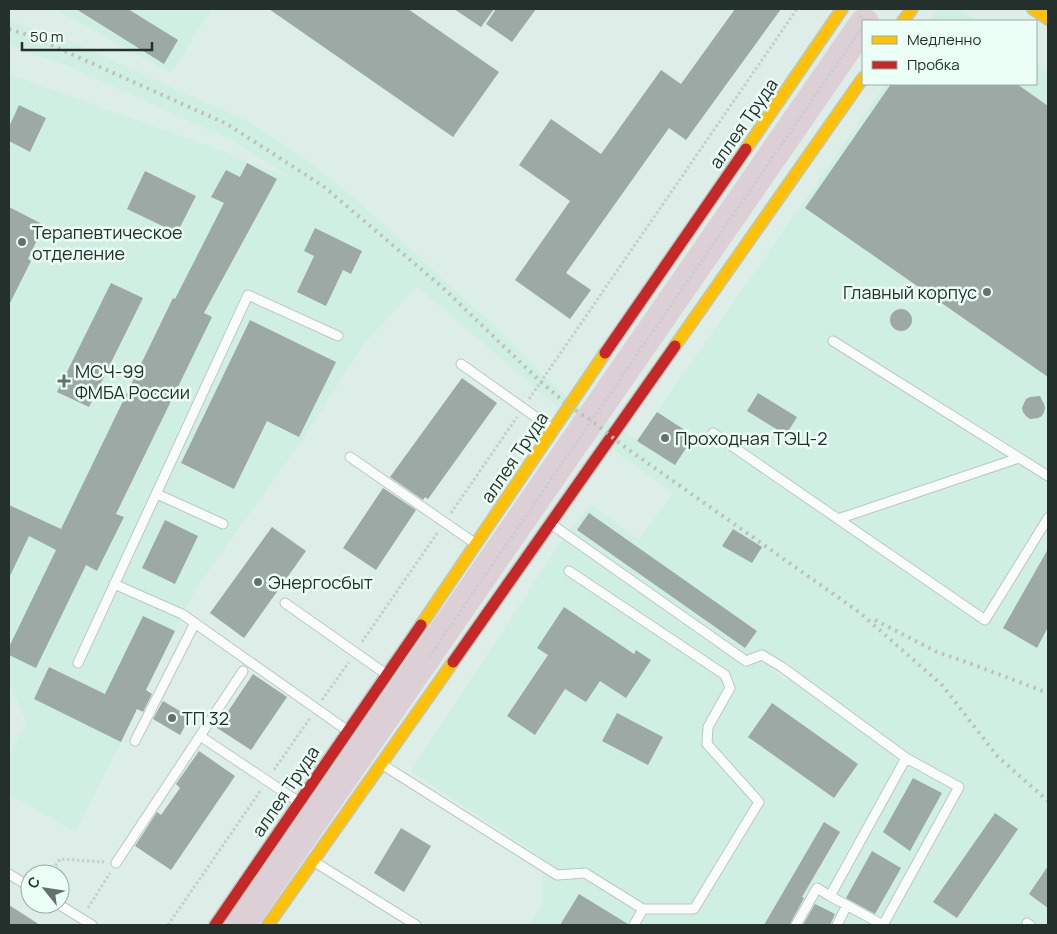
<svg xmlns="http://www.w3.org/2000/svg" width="1057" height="934" viewBox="0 0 1057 934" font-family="Manrope,sans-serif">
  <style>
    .built { fill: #d0efe3; fill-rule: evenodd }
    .green { fill: #ddcfd6 }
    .building { fill: #9ca9a4 }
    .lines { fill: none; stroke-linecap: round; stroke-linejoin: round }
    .lane-casing { stroke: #bac8c3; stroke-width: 11 }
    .slow-casing { stroke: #bac8c3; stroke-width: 14 }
    .jam-casing { stroke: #bac8c3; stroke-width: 14 }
    .path { stroke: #c9cecc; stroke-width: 3; stroke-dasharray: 2.5 2.5; stroke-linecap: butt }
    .lane { stroke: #fafcfb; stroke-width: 9 }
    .slow { stroke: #ffc107; stroke-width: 11 }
    .jam { stroke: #c62828; stroke-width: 11 }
    .rail { stroke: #bdc1bf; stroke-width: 4; stroke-dasharray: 2.5 5; stroke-linecap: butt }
    .poi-dot { fill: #64726d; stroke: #ecfff7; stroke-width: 2 }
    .labels { text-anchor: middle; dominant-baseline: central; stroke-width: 5; stroke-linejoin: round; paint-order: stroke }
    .street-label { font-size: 18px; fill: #24302b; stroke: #ecfff7 }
    .poi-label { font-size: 18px; fill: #24302b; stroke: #ecfff7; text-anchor: start }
  </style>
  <rect width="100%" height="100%" fill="#dceee7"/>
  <path class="built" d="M54,9H212L171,73Z
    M938,9H959L976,21H930Z
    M9,20L67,40L245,120L300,155L360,203L490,322L557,389L637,440L886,84H1036V63L1048,72V925H529L542,903L543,858L411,771L558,546L590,504L639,539L673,493L623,457L552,402L479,340L417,286L364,344L301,442L199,584L182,614L175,631L121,742L75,832L9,794V756L26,721L9,683V74L231,154L248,163L289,176L231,140L68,66L9,45ZM786,661L795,668L786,680L776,674Z"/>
  <path class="green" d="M860,9C870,9 877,10 879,21H863V51L259,925H223L854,12Z"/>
  <path class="building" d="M76,9H128L178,40L164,64Z
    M269,9H408L499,72L453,137Z
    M454,9H494L481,27Z
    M496,9H536L512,42L486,24Z
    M735,9H781L686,140L669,128L566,273L591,290L570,319L515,280L570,201L519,165L551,119L601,154L661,70L681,84Z
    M891,84H1017L1048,106V377L805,208Z
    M19,105L46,118L30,152L9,141V127Z
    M247,163L277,179L204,313L212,317L116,514L124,517L97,571L86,565L36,668L9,655V647L56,550L29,536L9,578V505L61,529L173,298L175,299L224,203L211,197L226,170L240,177Z
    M145,171L196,196L177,233L127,209Z
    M9,207L44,225L28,259L31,261L9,305Z
    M315,228L362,251L351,274L343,270L326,306L297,292L314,256L304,251Z
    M111,283L143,298L89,407L57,392Z
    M890 320a11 11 0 1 1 22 0a11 11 0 1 1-22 0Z
    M250,320L336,362L299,437L267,421L234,489L181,463Z
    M462,378L497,403L428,499L425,497L423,500L390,477Z
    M758,393L797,417L786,435L747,411Z
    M1040,396L1044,404L1045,408L1044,412L1042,416L1038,418L1030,419L1026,416L1023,412L1022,408L1024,403L1026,399L1030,397Z
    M657,412L694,436L675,465L637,441Z
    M383,488L416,510L376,570L343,548Z
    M589,513L757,631L745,648L577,530Z
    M165,520L198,536L175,584L142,568Z
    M272,527L306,551L244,638L210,613Z
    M733,529L762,547L752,563L722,546Z
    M1048,549V627L1037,648L1003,628Z
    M564,607L634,654L636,650L651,660L626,698L600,681L586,702L565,689L535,735L507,716L548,655L537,648Z
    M143,616L175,631L146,690L152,694L143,712L137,709L121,742L34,699L49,667L105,694Z
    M253,674L287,697L251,750L217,728Z
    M163,701L190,717L180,735L153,719Z
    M772,703L858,764L834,798L748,737Z
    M617,713L663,737L648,765L602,741Z
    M199,751L235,776L171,870L135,846L157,812L161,815L180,788L176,784Z
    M913,778L942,793L910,851L883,832Z
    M995,813L1018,829L957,918L933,902Z
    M824,822L840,832L802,897L804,898L791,922L790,925H764Z
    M401,828L431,846L404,892L374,873Z
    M872,851L901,868L875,914L846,898Z
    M1048,866V908L1029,894Z
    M579,894L628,924V925H560Z
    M815,904L835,914L830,925H803Z
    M9,905L40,925H9Z"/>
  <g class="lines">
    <g class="lane-casing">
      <path id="lane" d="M833,341L1048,476
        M461,364L554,430
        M713,433L985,620L1048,518
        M350,457L476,544
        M157,494L223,524
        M838,519L1019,458
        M551,524L746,661L762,655L782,667L906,758L830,896L817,888L796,925
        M569,571L725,675L730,688L708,727L707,744L759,802L694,909H643L634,925
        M114,584L182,614L348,731
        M285,603L386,674
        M78,663L248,295L338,336
        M200,736L299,802
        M135,741L195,623
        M383,765L557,875L585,873L643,909
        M313,861L416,925
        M116,863L243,671
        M9,874L30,887
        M830,896L883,925L959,787L906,758
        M58,904L92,925
        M1027,923L1030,925
        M837,925L847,905"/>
    </g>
    <g class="slow-casing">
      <path id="slow" d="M1033,9L1048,19
        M903,21L912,9
        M746,149L842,9
        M675,346L863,78
        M421,625L605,353
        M268,925L453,662"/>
    </g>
    <g class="jam-casing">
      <path id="jam" d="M605,353L746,149
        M453,662L675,346
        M215,925L421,625"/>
    </g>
    <path class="path" d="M860,16L868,21
      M529,399L797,9
      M451,513L517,417
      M362,642L438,532
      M429,657L863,26
      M322,700L349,662
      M274,770L310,718
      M50,874L60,859L104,862
      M88,908L110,873
      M168,925L261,790"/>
    <use href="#lane" class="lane"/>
    <use href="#slow" class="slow"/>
    <use href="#jam" class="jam"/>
    <path class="rail" d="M9,29L31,36L227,124L323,186L442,287L541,382L569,406L592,421L622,445L859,612L942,685L998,757L1048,801
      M875,620L937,652L969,663L1048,693"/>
  </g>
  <g class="poi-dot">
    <circle cx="22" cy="242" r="5"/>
    <circle cx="987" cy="292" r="5"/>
    <path d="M61.5 373.5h5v5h5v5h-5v5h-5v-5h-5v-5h5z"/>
    <circle cx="665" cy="438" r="5"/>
    <circle cx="258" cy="582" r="5"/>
    <circle cx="172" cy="718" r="5"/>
  </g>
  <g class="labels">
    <g class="street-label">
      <text transform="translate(743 123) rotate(-55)">аллея Труда</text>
      <text transform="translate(514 457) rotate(-56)">аллея Труда</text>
      <text transform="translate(285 791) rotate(-56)">аллея Труда</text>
    </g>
    <g class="poi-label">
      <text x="32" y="232">Терапевтическое<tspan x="32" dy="21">отделение</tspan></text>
      <text x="977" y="292" text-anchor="end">Главный корпус</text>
      <text x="75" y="371">МСЧ-99<tspan x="75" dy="21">ФМБА России</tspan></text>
      <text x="675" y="438">Проходная ТЭЦ-2</text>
      <text x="268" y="582">Энергосбыт</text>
      <text x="182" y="718">ТП 32</text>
    </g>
  </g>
  <rect width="1057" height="934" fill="none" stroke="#24302b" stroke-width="20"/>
  <rect x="862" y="20" width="175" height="65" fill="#ecfff7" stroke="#9caca5"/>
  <rect x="872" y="36" width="25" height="8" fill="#ffc107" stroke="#9caca5"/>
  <text x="907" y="45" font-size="15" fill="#24302b">Медленно</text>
  <rect x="872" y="61" width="25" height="8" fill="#c62828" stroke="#9caca5"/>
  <text x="907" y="70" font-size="15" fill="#24302b">Пробка</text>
  <g transform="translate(45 889) rotate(300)"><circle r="24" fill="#ecfff7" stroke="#9caca5"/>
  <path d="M0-4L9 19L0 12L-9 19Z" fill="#64726d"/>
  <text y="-8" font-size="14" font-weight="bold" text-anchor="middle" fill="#24302b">С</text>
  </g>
  <path d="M22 42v8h130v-8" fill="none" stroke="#24302b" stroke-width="2.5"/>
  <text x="30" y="42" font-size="15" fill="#24302b" stroke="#ecfff7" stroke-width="4" paint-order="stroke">50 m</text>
</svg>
